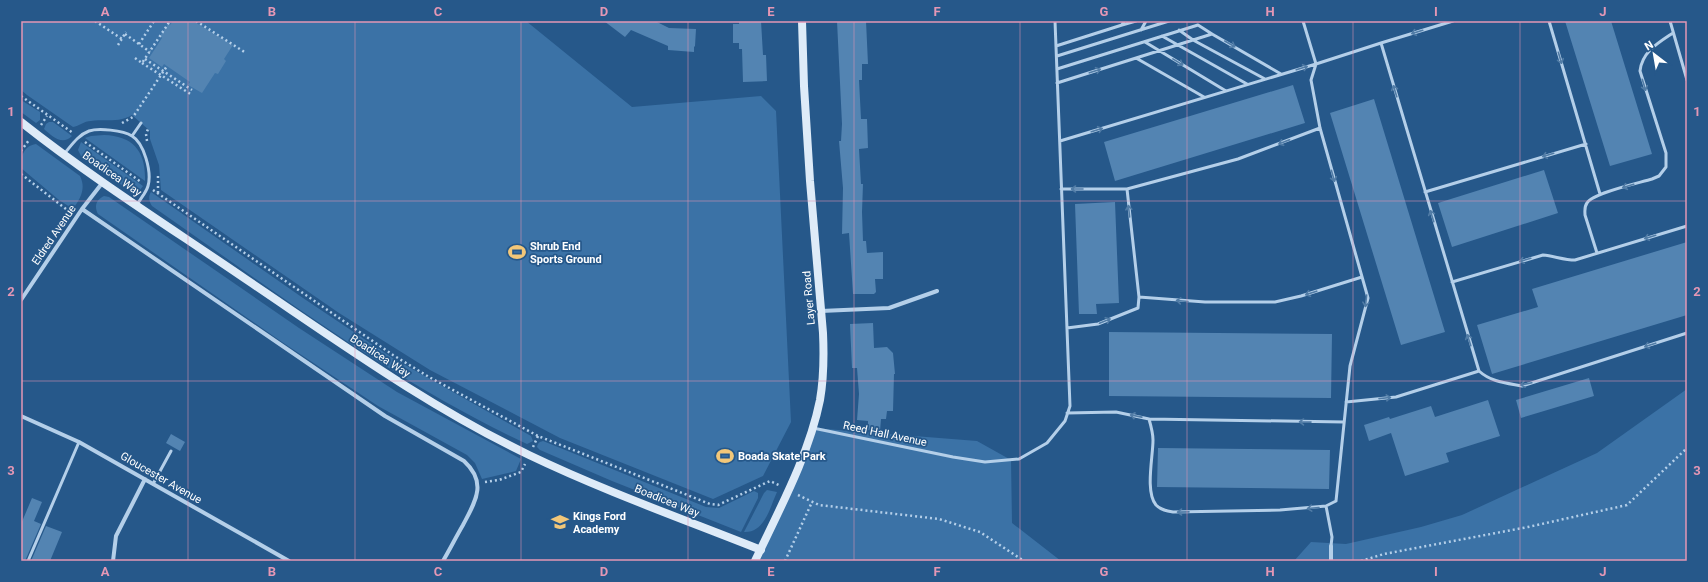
<svg xmlns="http://www.w3.org/2000/svg" width="1708" height="582" viewBox="0 0 1708 582" font-family="Roboto,sans-serif">
  <style>
    .green { fill: #3b72a6 }
    .building { fill: #5384b2 }
    .lines { fill: none; stroke-linecap: round; stroke-linejoin: round }
    .path { stroke: #b4cfe9; stroke-width: 2.5; stroke-dasharray: 2 3; stroke-linecap: butt }
    .lane { stroke: #b4cfe9; stroke-width: 3 }
    .street { stroke: #b4cfe9; stroke-width: 4 }
    .secondary { stroke: #deebf8; stroke-width: 8 }
    .oneway { stroke: #517ca6 }
    .grid { fill: none; stroke: #e497b5; stroke-width: 1; stroke-opacity: 0.55 }
    .labels { text-anchor: middle; dominant-baseline: central; stroke-width: 3.5; stroke-linejoin: round; paint-order: stroke }
    .street-label { font-size: 11px; fill: #fff; stroke: #26588a }
    .poi-label { font-size: 11px; font-weight: bold; fill: #fff; stroke: #26588a; text-anchor: start }
    .neatline { fill: none; stroke: #e497b5; stroke-width: 1.5 }
    .grid-label { font-size: 13px; text-anchor: middle; font-weight: bold; fill: #e497b5 }
  </style>
  <rect width="100%" height="100%" fill="#26588a"/>
  <path class="green" d="M21,21H526L632,107L761,96L776,111L791,422L763,476L713,499L560,438L430,370L339,313L161,190L159,165L150,139V131L132,115C119,123 105,119 91,121C84,121 79,126 73,127L27,95L21,90Z
    M21,100L40,112V120L36,123L21,112Z
    M49,122H53L72,136C62,146 52,136 44,129L46,124Z
    M104,135C133,136 146,151 145,181L85,138L91,136Z
    M81,142L143,186L140,190H129L82,158L78,150Z
    M36,144L80,176C86,188 81,198 73,209L59,200L21,168C21,157 23,146 36,144Z
    M151,192L303,298L391,357L531,436L533,441L527,444C392,381 273,290 152,206C149,201 148,197 151,192Z
    M104,196L109,197L299,328L397,392L521,459L516,471L482,479L475,463L467,455L378,406L282,342L98,214C94,206 96,200 104,196Z
    M1687,389V561H1294L1311,542L1346,544L1421,527L1462,515L1597,453Z
    M813,428L977,441L1011,460L1012,523L1061,561H760Z
    M543,441L706,507L719,508L754,491L758,493V498L741,532L612,481L540,450L537,447C538,443 539,442 543,441Z
    M767,490L777,492C770,507 765,533 744,532L764,493Z"/>
  <path class="building" d="M173,21H193L233,45L224,59L226,61L218,74L215,73L202,93L188,85L190,82L164,64L162,67L149,58L162,38L160,36L168,24L170,25Z
    M604,21H655L669,28L696,29L695,46L694,47V52L668,50V46L631,30L625,37Z
    M739,21H761L763,55H766L767,81L743,82L742,49H739V43H733V24H739Z
    M837,21H866L868,64H862V80H859L861,119H867L868,148L859,149L861,184H863L862,212L863,241H866L867,253L883,252V279H875L876,292L874,294H853L849,233L842,234L843,188L839,141H841L842,124Z
    M1565,21H1611L1652,154L1610,166Z
    M1293,85L1305,123L1115,181L1104,142Z
    M1374,99L1445,332L1401,345L1330,113Z
    M1544,170L1558,213L1452,247L1438,203Z
    M1115,202L1119,303L1096,304L1097,314H1079L1075,204Z
    M1687,242V315L1492,374L1477,325L1538,307L1532,289Z
    M873,323L874,348L887,347L893,353L895,374H894L893,411H887L886,419H881L880,431L868,430V421L857,420L859,394L857,368H852L850,324Z
    M1109,332L1332,334L1331,398L1109,396Z
    M1589,378L1594,396L1521,418L1516,400Z
    M1488,400L1500,436L1446,453L1449,462L1405,476L1391,433L1369,441L1364,425L1389,417L1390,419L1431,406L1435,417Z
    M171,434L185,442L180,451L166,443Z
    M1158,448L1330,450L1329,489L1157,487Z
    M32,498L42,502L34,521L41,524L25,561H21V524Z
    M46,526L62,532L50,561H31Z"/>
  <g class="lines">
    <path class="path" d="M95,21L122,39
      M196,21L246,53
      M125,34L150,52
      M139,44L154,21
      M118,45L126,32
      M135,58L142,63L170,21
      M145,59L192,90
      M142,63L192,95
      M21,96L73,133
      M122,123L133,117L167,66
      M41,125L47,116
      M147,141L146,134L148,129
      M85,142L141,182
      M21,151L29,140
      M21,174L71,213
      M153,190L393,355L429,377L538,436L710,504L718,505L770,481L781,486
      M158,193V176
      M533,447L538,436
      M485,482L499,480L521,472L525,464
      M798,495L819,505L939,519L980,532L1024,561
      M785,561L812,502
      M1361,561L1384,554L1528,527L1627,505L1687,448"/>
    <path class="lane" d="M1303,21L1316,64L1381,43L1479,371L1396,397L1346,402
      M1549,21L1600,194
      M1670,21L1687,80
      M1122,25L1136,21
      M1141,30L1146,21
      M1179,30L1193,40L1265,79
      M1162,36L1247,84
      M1145,42L1226,91
      M1381,43L1453,21
      M1056,46L1122,25L1124,21
      M1057,56L1169,21
      M1136,58L1204,97
      M1057,69L1198,25L1212,34
      M1057,83L1212,34L1281,74
      M132,136L141,123
      M1060,141L1316,64L1311,80L1320,128L1368,298L1350,366L1336,501L1326,506
      M64,154C71,146 78,135 89,131C98,128 123,130 132,136C144,143 152,172 148,186C146,193 140,199 137,205
      M1061,189H1127L1238,159L1320,128
      M1127,189L1139,297L1205,302H1275L1301,296L1362,277
      M1425,192L1586,144
      M1597,253L1585,215C1585,211 1584,207 1587,203C1593,193 1639,183 1652,179L1659,176L1666,167V153L1640,71C1642,52 1658,43 1673,33
      M1452,282L1543,255C1554,256 1564,260 1575,260L1687,226
      M1067,328L1098,324L1138,308L1139,297
      M1479,371C1491,382 1506,383 1522,386L1687,333
      M1067,413L1116,412L1149,419C1151,426 1153,433 1153,440C1153,457 1145,492 1156,505C1161,510 1167,511 1173,512L1280,510L1326,506L1332,537L1331,546
      M1149,419L1344,422
      M813,428L953,457L985,462L1019,459L1047,443L1065,421L1070,406L1055,21
      M153,484L171,451
      M28,561L79,442"/>
    <path class="street" d="M82,209L385,416L464,461C488,483 475,502 463,525C456,537 450,549 443,561
      M21,300L82,209L103,182
      M821,311L889,308L937,291
      M21,416L79,442L289,561
      M1331,546V561
      M113,561L116,536L145,479"/>
    <path class="secondary" d="M21,122C93,179 171,228 247,280C339,342 429,407 529,455C604,491 683,519 761,550
      M755,561C779,510 809,455 820,400C824,377 824,355 823,333L810,181L804,86L802,21"/>
  </g>
  <defs><path id="oneway-shaft" d="M-6 0H5M1.5-3L5.5 0L1.5 3" fill="none" stroke-width="1.6" stroke-linecap="round" stroke-linejoin="round"/></defs>
  <g class="oneway">
    <use href="#oneway-shaft" transform="translate(1417 32) rotate(163)"/>
    <use href="#oneway-shaft" transform="translate(1230 44) rotate(30)"/>
    <use href="#oneway-shaft" transform="translate(1560 58) rotate(74)"/>
    <use href="#oneway-shaft" transform="translate(1178 62) rotate(31)"/>
    <use href="#oneway-shaft" transform="translate(1302 68) rotate(-17)"/>
    <use href="#oneway-shaft" transform="translate(1095 71) rotate(-18)"/>
    <use href="#oneway-shaft" transform="translate(1644 85) rotate(73)"/>
    <use href="#oneway-shaft" transform="translate(1395 91) rotate(-107)"/>
    <use href="#oneway-shaft" transform="translate(1097 130) rotate(-17)"/>
    <use href="#oneway-shaft" transform="translate(1284 142) rotate(159)"/>
    <use href="#oneway-shaft" transform="translate(1548 155) rotate(163)"/>
    <use href="#oneway-shaft" transform="translate(1333 176) rotate(74)"/>
    <use href="#oneway-shaft" transform="translate(1628 186) rotate(163)"/>
    <use href="#oneway-shaft" transform="translate(1077 189) rotate(180)"/>
    <use href="#oneway-shaft" transform="translate(1129 211) rotate(-96)"/>
    <use href="#oneway-shaft" transform="translate(1432 216) rotate(-107)"/>
    <use href="#oneway-shaft" transform="translate(1650 237) rotate(163)"/>
    <use href="#oneway-shaft" transform="translate(1525 260) rotate(164)"/>
    <use href="#oneway-shaft" transform="translate(1311 293) rotate(162)"/>
    <use href="#oneway-shaft" transform="translate(1182 301) rotate(-175)"/>
    <use href="#oneway-shaft" transform="translate(1366 301) rotate(96)"/>
    <use href="#oneway-shaft" transform="translate(1105 321) rotate(-22)"/>
    <use href="#oneway-shaft" transform="translate(1469 340) rotate(-107)"/>
    <use href="#oneway-shaft" transform="translate(1650 345) rotate(162)"/>
    <use href="#oneway-shaft" transform="translate(1526 384) rotate(168)"/>
    <use href="#oneway-shaft" transform="translate(1385 398) rotate(-6)"/>
    <use href="#oneway-shaft" transform="translate(1136 416) rotate(-169)"/>
    <use href="#oneway-shaft" transform="translate(1305 422) rotate(-179)"/>
    <use href="#oneway-shaft" transform="translate(1313 508) rotate(175)"/>
    <use href="#oneway-shaft" transform="translate(1183 512) rotate(179)"/>
  </g>
  <path class="grid" d="M188,21V561M355,21V561M521,21V561M688,21V561M854,21V561M1020,21V561M1187,21V561M1353,21V561M1520,21V561M21,201H1687M21,381H1687"/>
  <defs>
    <g id="stadium-bare" transform="scale(1.38)"><path d="M0-5a6.5 5 0 1 0 0 10a6.5 5 0 1 0 0-10ZM-3.5-1.8h7v3.6h-7Z" fill="#f2c779" stroke="#26588a" stroke-width="2.5" paint-order="stroke"/></g>
    <g id="school-bare" transform="scale(1.38)"><path d="M0-5L7-2L0 1L-7-2ZM-4 1L0 2.5L4 1V4Q0 6-4 4Z" fill="#f2c779" stroke="#26588a" stroke-width="2.5" paint-order="stroke"/></g>
  </defs>
  <g fill-rule="evenodd">
    <use href="#stadium-bare" x="517" y="252"/>
    <use href="#stadium-bare" x="725" y="456"/>
    <use href="#school-bare" x="560" y="522"/>
  </g>
  <g class="labels">
    <g class="street-label">
      <text transform="translate(112 174) rotate(35)">Boadicea Way</text>
      <text transform="translate(54 235) rotate(-56)">Eldred Avenue</text>
      <text transform="translate(809 298) rotate(-95)">Layer Road</text>
      <text transform="translate(380 356) rotate(33)">Boadicea Way</text>
      <text transform="translate(885 434) rotate(12)">Reed Hall Avenue</text>
      <text transform="translate(161 478) rotate(30)">Gloucester Avenue</text>
      <text transform="translate(667 501) rotate(22)">Boadicea Way</text>
    </g>
    <g class="poi-label">
      <text x="530" y="246">Shrub End<tspan x="530" dy="13">Sports Ground</tspan></text>
      <text x="738" y="456">Boada Skate Park</text>
      <text x="573" y="516">Kings Ford<tspan x="573" dy="13">Academy</tspan></text>
    </g>
  </g>
  <rect width="1708" height="582" fill="none" stroke="#26588a" stroke-width="44"/>
  <g transform="translate(1654 54) rotate(329)" stroke="#26588a" stroke-width="3" paint-order="stroke">
  <path d="M0-3L7 15L0 10L-7 15Z" fill="#ffffff"/>
  <text y="-6" font-size="11" font-weight="bold" text-anchor="middle" fill="#ffffff">N</text>
  </g>
  <rect x="22" y="22" width="1664" height="538" class="neatline"/>
  <g class="grid-label">
    <text x="105" y="16">A</text>
    <text x="272" y="16">B</text>
    <text x="438" y="16">C</text>
    <text x="604" y="16">D</text>
    <text x="771" y="16">E</text>
    <text x="937" y="16">F</text>
    <text x="1104" y="16">G</text>
    <text x="1270" y="16">H</text>
    <text x="1436" y="16">I</text>
    <text x="1603" y="16">J</text>
    <text x="11" y="116">1</text>
    <text x="1697" y="116">1</text>
    <text x="11" y="296">2</text>
    <text x="1697" y="296">2</text>
    <text x="11" y="475">3</text>
    <text x="1697" y="475">3</text>
    <text x="105" y="576">A</text>
    <text x="272" y="576">B</text>
    <text x="438" y="576">C</text>
    <text x="604" y="576">D</text>
    <text x="771" y="576">E</text>
    <text x="937" y="576">F</text>
    <text x="1104" y="576">G</text>
    <text x="1270" y="576">H</text>
    <text x="1436" y="576">I</text>
    <text x="1603" y="576">J</text>
  </g>
</svg>
